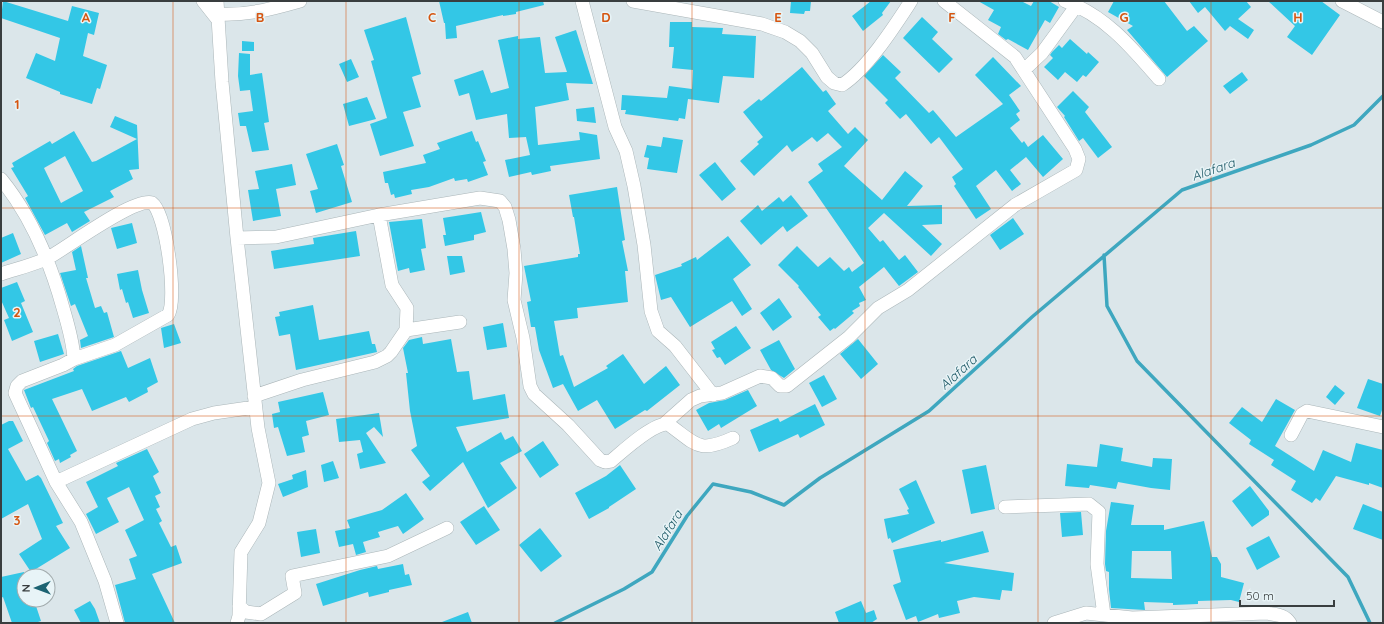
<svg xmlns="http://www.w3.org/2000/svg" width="1384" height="624" viewBox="0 0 1384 624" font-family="Quicksand,sans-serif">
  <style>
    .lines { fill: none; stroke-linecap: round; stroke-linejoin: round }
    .stream { stroke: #3ea7bf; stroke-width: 3.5 }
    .building { fill: #33c7e6; fill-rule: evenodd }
    .minor-casing { stroke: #abb6b9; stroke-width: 14 }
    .minor { stroke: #fff; stroke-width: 13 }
    .grid { fill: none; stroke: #d65611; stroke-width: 1; stroke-opacity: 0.55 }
    .labels { text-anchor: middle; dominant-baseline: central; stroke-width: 3; stroke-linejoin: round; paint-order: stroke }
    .water-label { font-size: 13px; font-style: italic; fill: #205a67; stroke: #e8f4f7 }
    .grid-label { font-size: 13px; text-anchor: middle; font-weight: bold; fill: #d65611; stroke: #e8f4f7; stroke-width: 3; stroke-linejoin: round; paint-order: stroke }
  </style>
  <rect width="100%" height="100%" fill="#dbe6ea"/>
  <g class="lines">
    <path class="stream" d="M1104,255L1107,306L1137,361L1348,577L1370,623
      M555,623L624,589L652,572L687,516L713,484L751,492L784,505L820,478L929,411L1032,317L1182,190L1311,145L1354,125L1383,96"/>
  </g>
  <path class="building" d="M3,1L68,21L72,6L99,13L94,35L88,33L83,56L107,65L100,89L97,88L92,104L60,94V92L26,78L36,53L55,61L60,38L1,18Z
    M439,1H543L544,5L516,12V14L503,16V15L456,26L457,38L446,39L445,23H444Z
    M791,1H811L810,11H805L804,14L790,13Z
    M871,1H891L882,13L883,15L863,31L852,16Z
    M978,1H1021L1031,6L1034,1H1049L1059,7L1050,23L1045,20L1028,50L1008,39L1006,40L998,34L1001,27L988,20L994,10Z
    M1114,1H1164L1187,31L1194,26L1208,41L1167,77L1127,30L1133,26L1108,12Z
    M1189,1H1246L1251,7L1238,19L1254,30L1248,39L1230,26L1225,31L1205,7L1198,13Z
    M1268,1H1321L1340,15L1312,55L1287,37L1295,26Z
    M406,17L421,74L412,77L421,107L403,112L414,146L380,156L370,124L387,118L371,61L374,60L364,30Z
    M922,17L938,32L932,39L953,59L939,73L903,38Z
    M670,22H692V27L723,28L722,34L756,36L754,78L723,76L719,103L688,99L685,119L679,118L678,121L625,114L626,110H621L622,95L667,98L669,86L692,89L693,70L672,68L674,47H669Z
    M576,30L593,84L566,83L569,100L535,107L538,145L580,140L579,132L597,135L600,159L550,166L551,171L532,175L531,172L509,177L505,160L530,155L526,137L509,138L507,114L476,120L469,93L459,96L454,80L483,70L491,93L509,88L498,40L518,36V39L540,37L545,73L567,72L555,37Z
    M1070,39L1087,54L1088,52L1099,62L1086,77L1083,75L1077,82L1065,72L1058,80L1044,67L1053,58L1050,55L1052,52L1059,45L1062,48Z
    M242,41L254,42V51H242Z
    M239,53L250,54V75L262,73L269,122L264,123L269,150L252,152L246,126H240L238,113L253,111L250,90L240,91L238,76Z
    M883,55L901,72L895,78L929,113L933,110L956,137L1003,104L975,75L993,57L1021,86L1009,95L1020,111L1016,114L1020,120L1010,128L1022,143L1024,141L1028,147L1043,135L1063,159L1043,177L1026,157L1010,170L1021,184L1012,191L996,170L976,186L991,209L976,219L954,186L956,184L952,177L963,169L939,137L931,144L906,114L900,119L885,103L888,100L864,76Z
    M351,59L359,77L347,82L339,64Z
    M802,67L823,92L826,90L836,104L828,111L848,134L855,127L868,140L844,166L882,200L905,171L923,186L907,206L942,205V224L922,225L942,244L931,256L884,213L868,228L880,242L883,240L899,260L905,255L918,272L899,286L884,267L859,287L866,300L859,303L860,306L852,311L854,313L835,329L834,328L830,331L818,317L821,315L798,287L799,286L778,265L797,246L818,267L830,257L844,271L849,267L852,272L864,263L808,182L823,171L818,164L842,147L828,133L817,142L812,137L792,152L787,145L754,176L740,161L759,144L757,142L763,137L743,112L759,99L761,101Z
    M1242,72L1248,80L1230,94L1223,86Z
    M1073,91L1089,107L1085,112L1112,147L1098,158L1083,138L1079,141L1064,117L1065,116L1057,107Z
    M367,97L376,119L349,126L343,104Z
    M594,107L596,123L577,121L576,109Z
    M115,116L137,125L139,169L129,170L133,179L110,191L114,197L84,212L90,221L72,232L67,223L45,235L25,198L28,196L11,168L14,167L12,163L50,141L52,144L74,131L92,162L96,161L137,139L110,127ZM65,156L83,191L61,203L44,168Z
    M472,131L476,142L478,141L486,161L483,162L488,175L468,182L467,179L455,181L454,178L429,187L411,190L412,194L395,198L394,194L391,195L388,183H385L383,172L426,163L423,155L440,149L437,143Z
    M663,137L683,140L677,173L647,169L649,158L644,157L647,145L661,147Z
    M337,144L344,165L341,166L352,202L316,213L310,191L318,189L306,154Z
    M715,162L736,189L722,201L699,175Z
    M292,164L296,185L276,189L281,216L253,221L248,190L259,189L255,171Z
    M617,187L625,240L622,241L628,271H625L628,302L577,308L578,318L554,321L560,356L563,355L574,387L608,368L606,366L623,354L644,384L666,366L680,385L647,411L645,410L615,429L597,400L578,411L563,384L553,388L539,350L535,327H531L527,302L531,301L524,266L578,257V254H580L574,217H573L569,195Z
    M791,195L808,216L787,232L783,226L761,245L740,221L758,205L762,211L779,197L783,202Z
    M481,212L486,232L474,235V240L445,246L443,235H446L443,218Z
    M1013,218L1024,234L1000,250L990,235Z
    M422,219L426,248L421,249L425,270L410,273L409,268L398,271L389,222Z
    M132,223L137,243L117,249L111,228Z
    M356,231L360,256L274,269L271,251L314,244L313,238Z
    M13,233L21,254L1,263V238Z
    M728,236L751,265L733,279L752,309L742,316L732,301L690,327L671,297L661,300L655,275L682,266L681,264L696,257L697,260Z
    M81,246L88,278H86L95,308L101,306L104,313L107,312L114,337L81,348L80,340L88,336L75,304L71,306L60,273L76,270L72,252Z
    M447,256H462L465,272L450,275Z
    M138,270L142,290L149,313L133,318L128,302L126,303L122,289L120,290L117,274Z
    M17,282L25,301L21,303L33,332L12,341L4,320L9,318L1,300V288Z
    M779,298L792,317L773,331L760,313Z
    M313,305L319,340L369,331L372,344H375L377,352L296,370L290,334L279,336L275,317L280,316L279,312Z
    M503,323L507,347L487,350L483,327Z
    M174,324L181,343L164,348L161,328Z
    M736,326L751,348L725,365L720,357L717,358L712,350L715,349L711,342Z
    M58,334L64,354L40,362L34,341Z
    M422,337L423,344L451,339L457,372L469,371L473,400L505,394L509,418L456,427L467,452L501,432L505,440L513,436L522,451L500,463L517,488L488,508L463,462L430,491L422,482L430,476L411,450L417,446L410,411L406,373H408L403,348L409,340Z
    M858,339L878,364L861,379L840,354Z
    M779,340L795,369L784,378L771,370L760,350Z
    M121,351L128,368L150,358L158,382L147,388L148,392L129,402L126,397L92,411L82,389L52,399L77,451L70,455L71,457L60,463L59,459L55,461L47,443L49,441L33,407L31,408L24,390L74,371L73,369L77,366Z
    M824,375L837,399L822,407L809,383Z
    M1368,379L1383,384V407L1380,416L1357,408Z
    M1335,385L1345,393L1335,405L1326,397Z
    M748,390L757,406L721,428L719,424L708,431L696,410L709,403L725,400Z
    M323,392L329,415L306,421L309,435L302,437L305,452L287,456L278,427L274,428L272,414L280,412L278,402Z
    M1276,399L1295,410L1275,446L1314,471L1323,450L1351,462L1356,443L1383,450V488L1369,483V485L1336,476L1320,501L1316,498L1312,503L1291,490L1296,481L1271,465L1274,460L1249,444L1251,440L1229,423L1242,407L1262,422Z
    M815,404L825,425L800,438L798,434L759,452L750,430L778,418L780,422Z
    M379,413L383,437L374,427L366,433L386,463L360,469L357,454L363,452L360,440L339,442L336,419Z
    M9,421H13L23,441L8,449L26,481L38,475L41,478L63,523L56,526L70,548L31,572L19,554L42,539L28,504L1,519V425Z
    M543,441L559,465L540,478L524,454Z
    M1100,444L1123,448L1121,461L1152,467L1153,458L1172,459L1170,490L1151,488L1118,482L1116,489L1090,485L1089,488L1065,486L1067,464L1097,467Z
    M147,449L159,472L153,476L161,493L155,496L160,507L156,509L162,521L159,523L171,547L176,545L182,563L152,574L175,623H125L115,585L136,579L129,559L137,556L125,530L144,520L129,487L107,498L119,522L96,534L86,514L98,507L86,482L118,466L116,463Z
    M333,461L339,478L324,482L321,465Z
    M620,465L636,489L609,507V508L589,519L575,493L606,476Z
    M986,465L995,509L971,514L962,470Z
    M306,470L308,487L283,497L278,484L293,479L292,475Z
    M916,480L935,523L892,543L890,538L888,539L884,519L909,514L907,510L909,509L899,489Z
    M1250,486L1269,511V515L1252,527L1232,501Z
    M406,493L424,519L403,534L398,526L378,532L380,537L363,542L366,552L356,555L353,544L339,547L335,531L350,528L347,520L382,510Z
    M1111,502L1134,505L1131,525H1164V530L1204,521L1212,557H1217L1221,564V577L1244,583L1239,602L1231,600L1198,601V604L1173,605V603L1144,602L1145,610L1111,608L1109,589V572L1106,571L1105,564L1106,531ZM1132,551H1171L1172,579L1131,578Z
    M1363,504L1383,512V540L1353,529Z
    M484,506L500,530L476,545L460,522Z
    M1081,512L1083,535L1062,537L1060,513Z
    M540,528L562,556L541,572L519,545Z
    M316,529L320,553L301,557L297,532Z
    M983,531L989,552L944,563L1014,573L1012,591L1002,590L1000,600L974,597L957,601L960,613L939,618L938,614L918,622L916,616L906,620L893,585L901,582L893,550L941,540V542Z
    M1269,536L1280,557L1257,570L1246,548Z
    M403,564L405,575L409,574L412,585L389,590V592L369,597L368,592L323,606L316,584L360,570L377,566L378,569Z
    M24,572V600H34L41,621L35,623H12L3,597L1,598V577Z
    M90,601L95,609L100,623H81L74,610Z
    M861,601L866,613L874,610L877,619L871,623H839L835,612Z
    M468,612L472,623H442V622Z"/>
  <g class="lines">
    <g class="minor-casing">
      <path id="minor" d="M203,1L218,20
        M217,1L222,82L237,238L258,428L269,483L259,523L241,552L239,616L237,623
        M582,1L615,127L626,151L634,186L644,245L651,311L658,331L675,346L713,395
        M633,1L762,24L785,32L800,41L812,53L827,77L834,83L842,85C868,68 894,27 911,1
        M1065,1C1106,16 1132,48 1159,79
        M1342,1L1383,22
        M217,14C246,16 272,9 300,1
        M1024,70L1042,53L1077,5
        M1,179C32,217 50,261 63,308C68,325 73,341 74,359
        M237,238L276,237L379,215L480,198L500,201L505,207L509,220L514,249L516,273L514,300L523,338L530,386L534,394L568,425L600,460L605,462L611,461C623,451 653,423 668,424C696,444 698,454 733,438
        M1,274C16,269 33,265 48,258C68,247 134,197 152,203C166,213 178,301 168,315L115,345L74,359L63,365L22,381L17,386L15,393L56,482L81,522L105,581L117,623
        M406,330L460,322
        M254,396L302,380L375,362L387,356L391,352L406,330L407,308L392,285L379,215
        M664,424L691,400L700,396L722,393L760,376L772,378L780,386H787L849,337L878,308L908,290L1015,205L1076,170L1079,159L1075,149L1015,57L944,1
        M1291,435L1302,414L1307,411L1383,427
        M56,482L192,419L214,413L255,407
        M1005,507L1089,504L1099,512L1097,564L1104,615
        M239,606L246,612L261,614L295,593L292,576L388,556L447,528
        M1054,623L1086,613L1132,618L1266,613C1276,615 1284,614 1290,623"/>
    </g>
    <use href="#minor" class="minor"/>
  </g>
  <path class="grid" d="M173,1V623M346,1V623M519,1V623M692,1V623M865,1V623M1038,1V623M1211,1V623M1,208H1383M1,416H1383"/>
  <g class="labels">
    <g class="water-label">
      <text transform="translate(1213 169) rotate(-19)">Alafara</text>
      <text transform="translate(958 372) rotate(-42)">Alafara</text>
      <text transform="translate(667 530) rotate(-58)">Alafara</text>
    </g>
  </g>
  <g class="grid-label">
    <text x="86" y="22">A</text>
    <text x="260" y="22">B</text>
    <text x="432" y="22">C</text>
    <text x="606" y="22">D</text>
    <text x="778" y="22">E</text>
    <text x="952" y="22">F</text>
    <text x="1124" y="22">G</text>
    <text x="1298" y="22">H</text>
    <text x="17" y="109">1</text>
    <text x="17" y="317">2</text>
    <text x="17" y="525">3</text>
  </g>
  <rect width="1384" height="624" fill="none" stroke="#393e3f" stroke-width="4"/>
  <g transform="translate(36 588) rotate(269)"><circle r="19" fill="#e8f4f7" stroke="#a2abad"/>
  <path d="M0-3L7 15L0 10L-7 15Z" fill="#1c6372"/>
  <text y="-6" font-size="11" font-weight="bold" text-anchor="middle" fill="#393e3f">N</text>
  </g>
  <path d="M1240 600v6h94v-6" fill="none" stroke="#393e3f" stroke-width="2"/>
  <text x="1246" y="600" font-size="12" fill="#393e3f" stroke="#e8f4f7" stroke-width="3" paint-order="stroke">50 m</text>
</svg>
